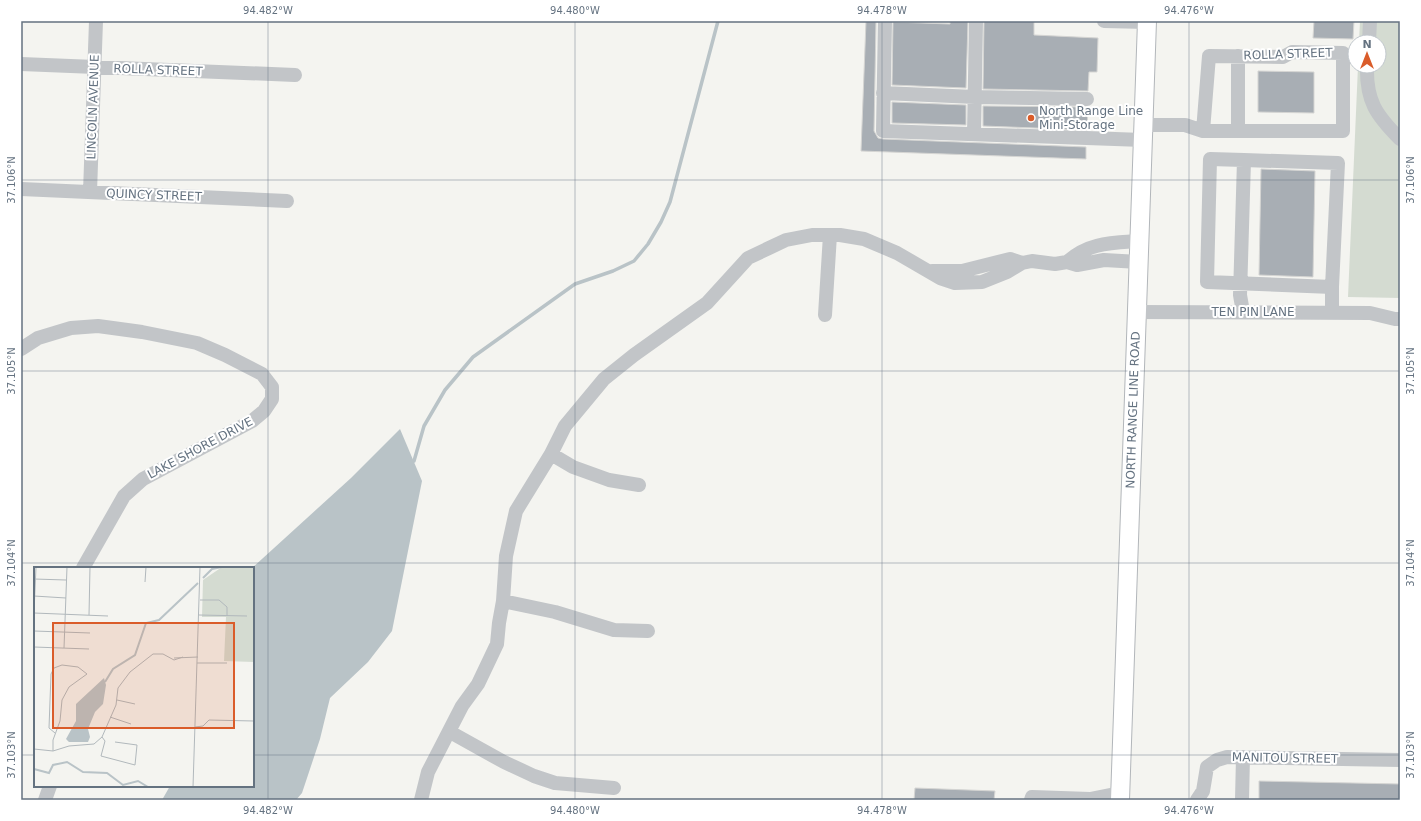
<svg xmlns="http://www.w3.org/2000/svg" width="1421" height="821" viewBox="0 0 1421 821" font-family="'DejaVu Sans',sans-serif">
  <style>
    .green { fill: #d4dbd1 }
    .water { fill: #b9c3c7 }
    .lines { fill: none; stroke-linecap: round; stroke-linejoin: round }
    .stream { stroke: #b9c3c7; stroke-width: 3.5 }
    .building { fill: #a8aeb4; stroke: #d5d5d3 }
    .major-casing { stroke: #b2b6ba; stroke-width: 20 }
    .minor { stroke: #c2c5c8; stroke-width: 14 }
    .major { stroke: #fff; stroke-width: 18 }
    .ticks { fill: none; stroke: #647280; stroke-width: 1; stroke-opacity: 0.45 }
    .poi-dot { fill: #da5c2a; stroke: #fff; stroke-width: 1.5 }
    .labels { text-anchor: middle; dominant-baseline: central; stroke-width: 4; stroke-linejoin: round; paint-order: stroke }
    .street-label { font-size: 12px; fill: #647280; stroke: #fff }
    .poi-label { font-size: 12px; fill: #647280; stroke: #fff; text-anchor: start }
    .inset-river { fill: none; stroke: #b9c3c7; stroke-width: 2 }
    .inset-road { fill: none; stroke: #b1b8bc; stroke-width: 1 }
    .view { fill: #da5c2a; fill-opacity: 0.15; stroke: #da5c2a; stroke-width: 2 }
    .inset-edge { fill: none; stroke: #647280; stroke-width: 2 }
    .neatline { fill: none; stroke: #647280; stroke-width: 1.5 }
    .ticks-label { font-size: 10px; text-anchor: middle; fill: #647280 }
  </style>
  <rect width="100%" height="100%" fill="#f4f4f0"/>
  <path class="green" d="M1360,21H1400V298L1348,297L1358,66H1379V42H1359Z"/>
  <path class="water" d="M400,429L422,481L392,631L368,662L330,698L320,739L302,793L296,800H162L170,786H253L252,568L351,478Z"/>
  <g class="lines">
    <path class="stream" d="M414,461L424,426L445,390L473,357L575,284L613,271L634,261L648,244L661,222L670,202L718,21"/>
  </g>
  <path class="building" d="M866,21H876L874,131L878,138L883,139L1086,147V159L861,151Z
    M950,21H968L966,88L892,85L893,22L950,24Z
    M984,21H1034V35L1098,38L1097,72H1089L1088,91L983,89Z
    M1314,21H1354L1353,39L1313,38Z
    M1258,71L1314,72V113L1258,112Z
    M892,102L966,105V125L892,123Z
    M983,106L1088,107L1087,130L983,126Z
    M1261,169L1315,171L1313,277L1259,275Z
    M1259,781L1400,784V800H1259Z
    M915,788L995,791L994,800H914Z"/>
  <g class="lines">
    <g class="major-casing">
      <path id="major" d="M1120,800L1147,21"/>
    </g>
    <path class="minor" d="M885,21L883,131L1143,140
      M1104,21L1147,22
      M1369,42L1370,21
      M1238,56V131
      M21,64L295,75
      M1367,66C1366,101 1376,115 1400,139
      M883,93L975,97L1087,99
      M1144,125H1185L1203,131H1343V53L1292,52L1283,57L1209,56L1203,131
      M974,134L976,21
      M1244,160L1210,159L1207,282L1332,287
      M21,189L287,201
      M90,192L96,21
      M1067,262C1089,242 1112,243 1140,241
      M932,271H962L1010,259L1022,263
      M1137,312L1370,313L1395,319H1400
      M1243,312L1240,295L1244,160L1338,163L1332,287V313
      M825,315L830,235
      M21,349L38,338L71,328L98,326L142,332L197,343L225,355L262,374L272,387V399L264,411L252,421L143,479L124,496L83,568
      M551,454L573,467L609,480L639,485
      M503,601L555,612L614,630L648,631
      M450,732L504,762L534,776L555,783L614,788
      M45,800L50,786
      M421,800L428,772L462,706L478,684L497,644L499,623L503,601L506,556L516,511L551,454L565,426L604,379L634,355L707,303L748,258L786,240L812,235H840L864,239L897,253L940,278L955,283L982,282L1007,272L1022,263L1032,261L1055,264L1067,262L1077,265L1104,260L1139,262
      M1031,800L1032,797L1090,799L1120,793
      M1197,800L1203,791L1207,767L1217,760L1227,757L1400,760
      M1242,800L1243,757"/>
    <use href="#major" class="major"/>
  </g>
  <path class="ticks" d="M268,21V800M575,21V800M882,21V800M1189,21V800M21,180H1400M21,371H1400M21,563H1400M21,755H35M253,755H1400"/>
  <circle class="poi-dot" cx="1031" cy="118" r="4"/>
  <g class="labels">
    <g class="street-label">
      <text transform="translate(1288 54) rotate(-2)">ROLLA STREET</text>
      <text transform="translate(158 70) rotate(2)">ROLLA STREET</text>
      <text transform="translate(93 107) rotate(-88)">LINCOLN AVENUE</text>
      <text transform="translate(154 195) rotate(2)">QUINCY STREET</text>
      <text x="1253" y="312">TEN PIN LANE</text>
      <text transform="translate(1133 410) rotate(-88)">NORTH RANGE LINE ROAD</text>
      <text transform="translate(200 448) rotate(-28)">LAKE SHORE DRIVE</text>
      <text transform="translate(1285 758) rotate(1)">MANITOU STREET</text>
    </g>
    <g class="poi-label">
      <text x="1039" y="111">North Range Line<tspan x="1039" dy="14">Mini-Storage</tspan></text>
    </g>
  </g>
  <g transform="translate(34 567)">
    <rect width="220" height="220" fill="#f4f4f0"/>
    <path d="M188,0H220V95L190,94L192,50H168L169,13Z" fill="#d4dbd1"/>
    <path d="M70,111L72,118L69,137L61,145L54,162L56,170L54,175H35L32,172L42,154V137Z" fill="#b9c3c7"/>
    <path class="inset-river" d="M169,11L178,2L188,0M71,115L79,102L101,88L112,56L125,53L164,16M0,202L15,206L19,198L33,195L49,205L73,206L89,218L104,214L114,220"/>
    <path class="inset-road" d="M0,12L32,13M111,15L112,0M0,29L32,31M166,33H185L193,40V49M0,45L2,0M0,46L74,49M55,48L56,0M165,48L213,49M0,64L56,66M0,80L55,82M30,81L33,0M140,91L164,90M163,96H193M83,133L101,137M76,150L97,157M161,160L169,159L175,153L220,154M68,170L71,174L67,189L101,198L103,178L81,175M0,182L19,184L35,179L60,177L68,170L82,138L84,121L96,105L119,87H129L140,93L149,90M19,184V173L26,154L28,133L35,120L53,107L44,100L28,98L20,101L17,107L15,161L21,166M159,220L166,0"/>
    <path class="view" d="M19,56H200V161H19Z"/>
    <rect width="220" height="220" class="inset-edge"/>
  </g>
  <rect width="1421" height="821" fill="none" stroke="#ffffff" stroke-width="44"/>
  <g transform="translate(1367 54)"><circle r="19" fill="#ffffff" stroke="#c1c7cc"/>
  <path d="M0-3L7 15L0 10L-7 15Z" fill="#da5c2a"/>
  <text y="-6" font-size="11" font-weight="bold" text-anchor="middle" fill="#647280">N</text>
  </g>
  <rect x="22" y="22" width="1377" height="777" class="neatline"/>
  <g class="ticks-label">
    <text x="268" y="14">94.482°W</text>
    <text x="575" y="14">94.480°W</text>
    <text x="882" y="14">94.478°W</text>
    <text x="1189" y="14">94.476°W</text>
    <text transform="translate(11 180) rotate(-90)" y="4">37.106°N</text>
    <text transform="translate(1410 180) rotate(-90)" y="4">37.106°N</text>
    <text transform="translate(11 371) rotate(-90)" y="4">37.105°N</text>
    <text transform="translate(1410 371) rotate(-90)" y="4">37.105°N</text>
    <text transform="translate(11 563) rotate(-90)" y="4">37.104°N</text>
    <text transform="translate(1410 563) rotate(-90)" y="4">37.104°N</text>
    <text transform="translate(11 755) rotate(-90)" y="4">37.103°N</text>
    <text transform="translate(1410 755) rotate(-90)" y="4">37.103°N</text>
    <text x="268" y="814">94.482°W</text>
    <text x="575" y="814">94.480°W</text>
    <text x="882" y="814">94.478°W</text>
    <text x="1189" y="814">94.476°W</text>
  </g>
</svg>
